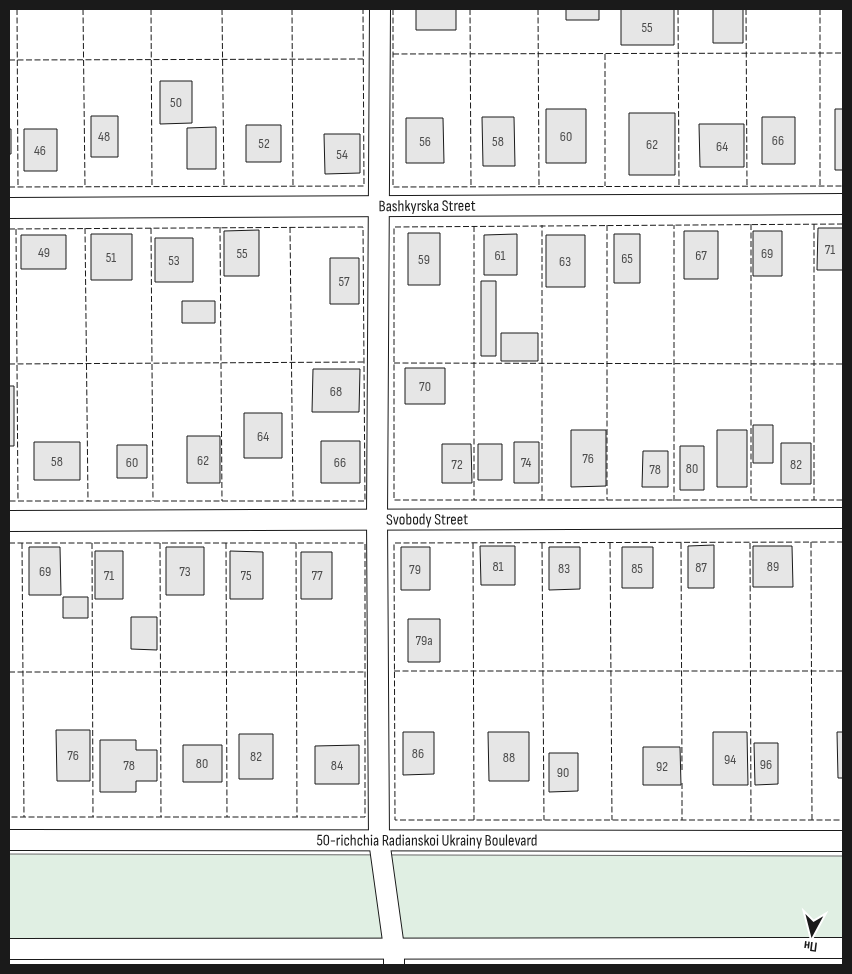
<svg xmlns="http://www.w3.org/2000/svg" width="852" height="974" viewBox="0 0 852 974" font-family="'Sofia Sans Condensed',sans-serif">
  <style>
    .green { fill: #e0efe3; stroke: #6a6a6a }
    .building { fill: #e6e6e6; stroke: #1a1a1a }
    .lines { fill: none; stroke-linecap: round; stroke-linejoin: round }
    .minor-casing { stroke: #1a1a1a; stroke-width: 22 }
    .minor { stroke: #fff; stroke-width: 20 }
    .fence { stroke: #1a1a1a; stroke-width: 1; stroke-dasharray: 6 2.5; stroke-linecap: butt }
    .labels { text-anchor: middle; dominant-baseline: central; stroke-width: 4; stroke-linejoin: round; paint-order: stroke }
    .number-label { font-size: 14px; fill: #4d4d4d }
    .street-label { font-size: 16px; fill: #1a1a1a; stroke: #fff }
  </style>
  <rect width="100%" height="100%" fill="#fff"/>
  <path class="green" d="M9,854L843,856V942L9,941Z"/>
  <path class="building" d="M416,9H456V30H416Z
    M566,9H599V20H566Z
    M621,9H674V45H621Z
    M713,9H743V43H713Z
    M160,81H192V123L160,124Z
    M546,109H586V163H546Z
    M835,109H843V170H835Z
    M629,113H675V175H629Z
    M91,116H118V157H91Z
    M482,117H514L515,166H483Z
    M762,117H795V164H762Z
    M406,118H443L444,163H406Z
    M699,124H744V167H700Z
    M246,125H281V162H246Z
    M216,127V169H187V128Z
    M9,129H11V154H9Z
    M24,129H57V171H24Z
    M324,134H360V173L325,174Z
    M818,228H843V270H817Z
    M259,230V276H224V231Z
    M684,231H718V279H684Z
    M753,231H782V276H753Z
    M408,233H440V285H408Z
    M91,234H132V280H91Z
    M517,234V275H484V235Z
    M614,234H640V283H614Z
    M21,235H66V269H21Z
    M546,235H585V287H546Z
    M155,238H193V282H155Z
    M330,258H359V304H330Z
    M481,281H496V356H481Z
    M182,301H215V323H182Z
    M501,333H538V361H501Z
    M405,368H445V404H405Z
    M313,369H360L359,412H312Z
    M9,386H14V446H9Z
    M244,413H282V458H244Z
    M753,425H773V463H753Z
    M571,430H606V486L571,487Z
    M717,430H747V487H717Z
    M187,436H220V483H187Z
    M321,441H360V483H321Z
    M34,442H80V480H34Z
    M514,442H539V483H514Z
    M781,443H811V484H781Z
    M442,444H471L472,483H442Z
    M478,444H502V480H478Z
    M117,445H147V478H117Z
    M680,446H704V490H680Z
    M643,451H668V487H642Z
    M714,545V588H688V546Z
    M480,546H515V585H481Z
    M753,546H792L793,587H753Z
    M29,547H60L61,595H29Z
    M166,547H204V595H166Z
    M401,547H430V590H401Z
    M549,547H580V589L549,590Z
    M622,547H653V588H622Z
    M95,551H123V599H95Z
    M230,551L263,552V599H230Z
    M301,552H332V599H301Z
    M63,597H88V618H63Z
    M131,617H157V650L131,649Z
    M408,619H440V662H408Z
    M56,730H90V781H57Z
    M403,732H434V774L403,775Z
    M488,732H529V781H489Z
    M713,732H747L748,785H713Z
    M837,732H843V778H838Z
    M239,734H273V779H239Z
    M100,740H136V750H157V781H136V792H100Z
    M754,743H778V784L755,785Z
    M183,745H222V782H183Z
    M359,745V784H315V746Z
    M643,747H680L681,785H643Z
    M549,753H578V791L549,792Z"/>
  <g class="lines">
    <g class="minor-casing">
      <g id="minor">
        <path d="M380,9L377,519L379,840L394,948V965"/>
        <path id="s1" d="M9,208L843,204"/>
        <path id="s2" d="M9,521L843,518"/>
        <path id="s3" d="M9,840L843,841"/>
        <path d="M9,949L843,948"/>
      </g>
    </g>
    <use href="#minor" class="minor"/>
    <path class="fence" d="M17,9L18,187
      M83,9L85,187
      M151,9L152,187
      M222,9L224,186
      M292,9L293,186
      M393,9V187L843,186
      M470,9L471,187
      M538,9L539,187
      M678,9L679,186
      M746,9L747,186
      M820,9V186
      M393,54L843,53
      M605,54V186
      M9,60L363,59
      M9,187L364,186L363,9
      M751,224V500
      M814,224V500
      M843,224L394,227V500H843
      M607,225V500
      M474,226V500
      M220,227L222,501
      M290,227L293,501
      M85,228L88,501
      M151,228L153,501
      M9,229L363,227L365,501H9
      M16,229L18,501
      M394,363L843,364
      M9,364L364,362
      M542,500V225
      M674,501V225
      M811,542L812,820
      M843,542L394,543L395,820H843
      M9,543H365V817H9
      M22,543L24,817
      M92,543L93,817
      M160,543L161,817
      M226,543L227,817
      M296,543L297,817
      M473,543L474,820
      M542,543L544,820
      M610,543L612,820
      M681,543L682,770
      M750,543L751,820
      M394,671H843
      M9,672H365
      M682,783V820"/>
  </g>
  <g class="labels">
    <g class="number-label">
      <text x="647" y="27">55</text>
      <text x="176" y="102">50</text>
      <text x="104" y="136">48</text>
      <text x="566" y="136">60</text>
      <text x="778" y="140">66</text>
      <text x="425" y="141">56</text>
      <text x="498" y="141">58</text>
      <text x="264" y="143">52</text>
      <text x="652" y="144">62</text>
      <text x="722" y="146">64</text>
      <text x="40" y="150">46</text>
      <text x="342" y="154">54</text>
      <text x="830" y="249">71</text>
      <text x="44" y="252">49</text>
      <text x="242" y="253">55</text>
      <text x="767" y="253">69</text>
      <text x="500" y="255">61</text>
      <text x="701" y="255">67</text>
      <text x="111" y="257">51</text>
      <text x="627" y="258">65</text>
      <text x="424" y="259">59</text>
      <text x="174" y="260">53</text>
      <text x="565" y="261">63</text>
      <text x="344" y="281">57</text>
      <text x="425" y="386">70</text>
      <text x="336" y="391">68</text>
      <text x="263" y="436">64</text>
      <text x="588" y="458">76</text>
      <text x="203" y="460">62</text>
      <text x="57" y="461">58</text>
      <text x="132" y="462">60</text>
      <text x="340" y="462">66</text>
      <text x="526" y="462">74</text>
      <text x="457" y="464">72</text>
      <text x="796" y="464">82</text>
      <text x="692" y="468">80</text>
      <text x="655" y="469">78</text>
      <text x="498" y="566">81</text>
      <text x="773" y="566">89</text>
      <text x="701" y="567">87</text>
      <text x="564" y="568">83</text>
      <text x="637" y="568">85</text>
      <text x="415" y="569">79</text>
      <text x="45" y="571">69</text>
      <text x="185" y="571">73</text>
      <text x="109" y="575">71</text>
      <text x="246" y="575">75</text>
      <text x="317" y="575">77</text>
      <text x="424" y="640">79а</text>
      <text x="418" y="753">86</text>
      <text x="73" y="755">76</text>
      <text x="256" y="756">82</text>
      <text x="509" y="757">88</text>
      <text x="730" y="759">94</text>
      <text x="202" y="763">80</text>
      <text x="766" y="764">96</text>
      <text x="129" y="765">78</text>
      <text x="337" y="765">84</text>
      <text x="662" y="766">92</text>
      <text x="563" y="772">90</text>
    </g>
    <g class="street-label">
      <text stroke="none"><textPath href="#s1" startOffset="418">Bashkyrska Street</textPath></text>
      <text stroke="none"><textPath href="#s2" startOffset="418">Svobody Street</textPath></text>
      <text stroke="none"><textPath href="#s3" startOffset="418">50-richchia Radianskoi Ukrainy Boulevard</textPath></text>
    </g>
  </g>
  <rect width="852" height="974" fill="none" stroke="#1a1a1a" stroke-width="20"/>
  <g transform="translate(812 934) rotate(187)" stroke="#ffffff" stroke-width="4" paint-order="stroke">
  <path d="M0-4L9 19L0 12L-9 19Z" fill="#1a1a1a"/>
  <text y="-8" font-size="14" font-weight="bold" text-anchor="middle" fill="#1a1a1a">Пн</text>
  </g>
</svg>
